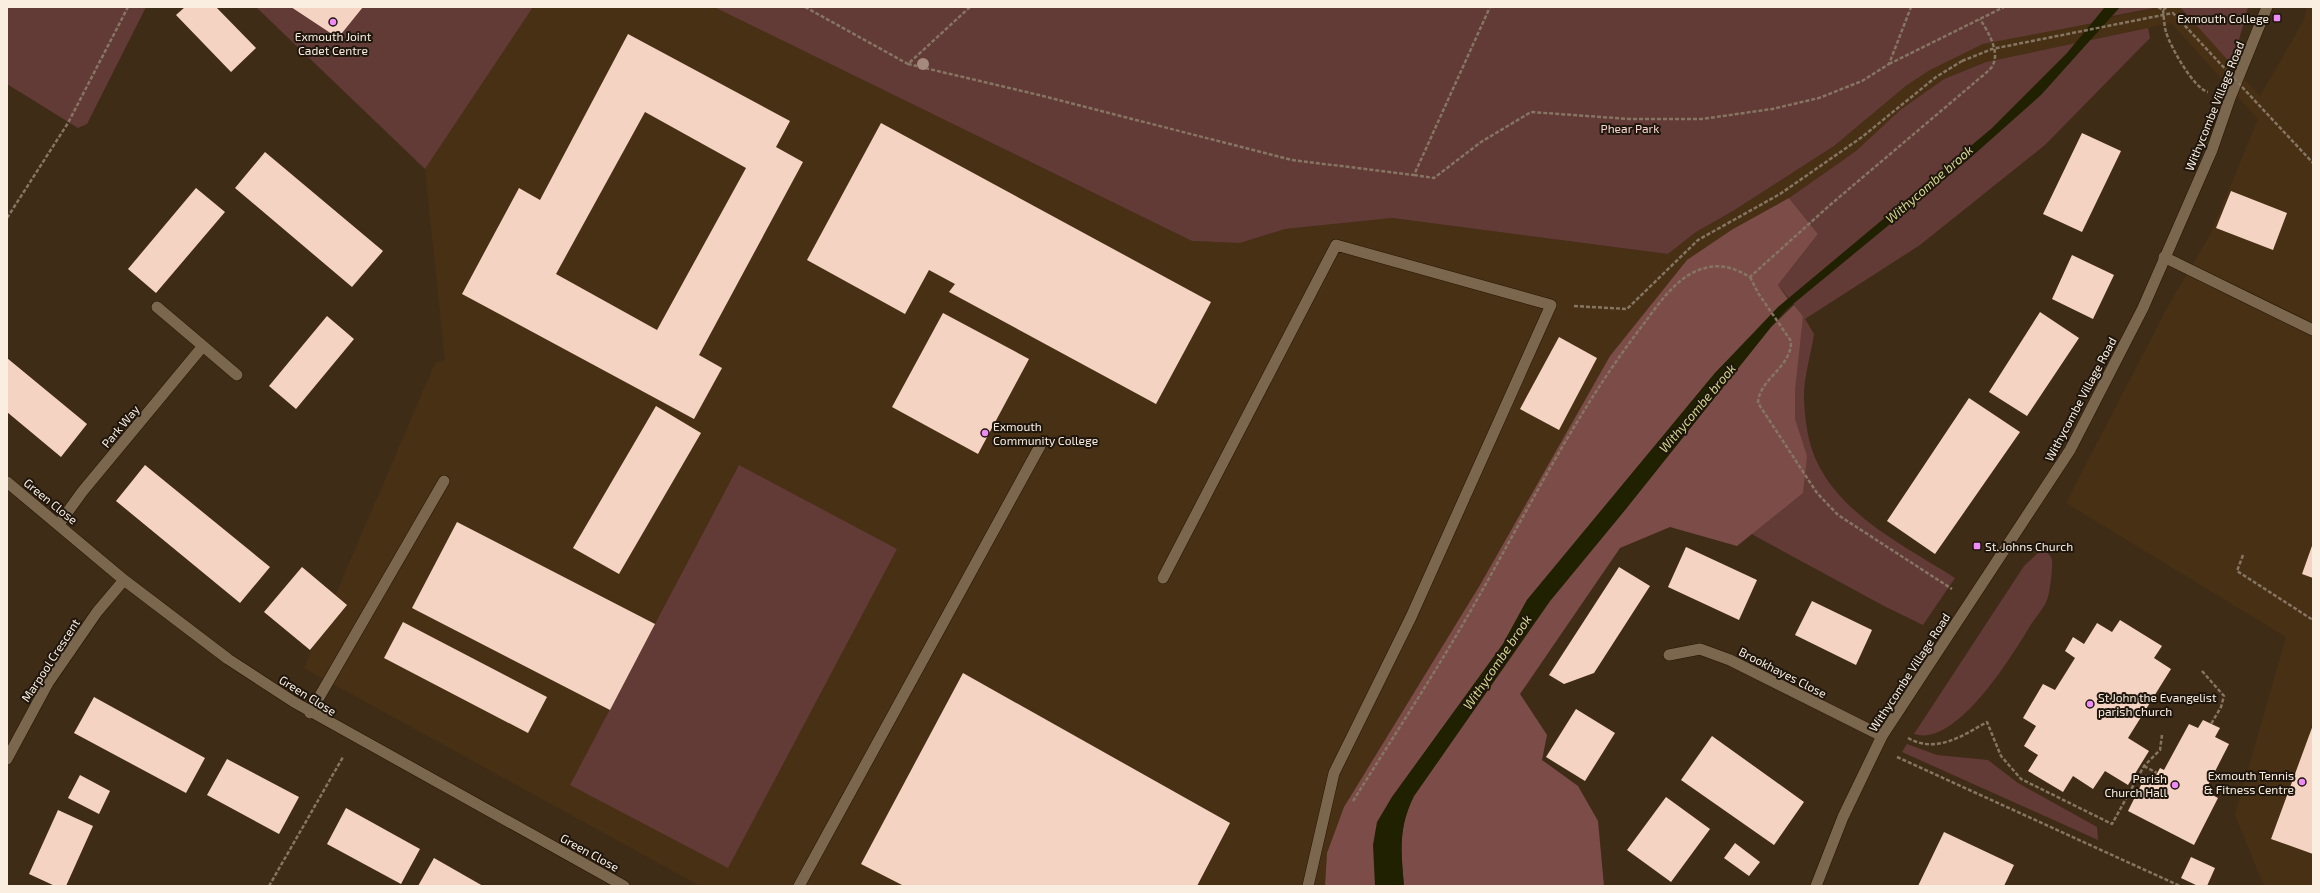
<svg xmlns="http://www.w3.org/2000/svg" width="2320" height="893" viewBox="0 0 2320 893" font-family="'Exo 2',sans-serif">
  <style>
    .built { fill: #483014 }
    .green { fill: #623a36 }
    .forest { fill: #7c4d48 }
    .water { fill: #202100 }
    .building { fill: #f5d3c2; fill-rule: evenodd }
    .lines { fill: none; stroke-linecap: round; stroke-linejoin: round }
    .service-casing { stroke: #251400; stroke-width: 12 }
    .minor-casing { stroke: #251400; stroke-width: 12 }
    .tertiary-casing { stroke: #251400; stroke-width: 12 }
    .path { stroke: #857562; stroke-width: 2.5; stroke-dasharray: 4 2; stroke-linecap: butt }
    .service { stroke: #7b664e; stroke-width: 11 }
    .minor { stroke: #7b664e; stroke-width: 11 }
    .tertiary { stroke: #7b664e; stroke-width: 11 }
    .path-bridge { stroke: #857562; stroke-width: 2.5; stroke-dasharray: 4 2; stroke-linecap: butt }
    .tree { fill: #a4897d }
    .poi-dot { fill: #ef8bf6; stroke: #1f160d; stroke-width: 1.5 }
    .labels { text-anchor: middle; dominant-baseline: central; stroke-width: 4; stroke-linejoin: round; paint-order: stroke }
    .poi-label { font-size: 12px; fill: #faeee0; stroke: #1f160d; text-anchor: end }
    .street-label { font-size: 12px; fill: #faeee0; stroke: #1f160d }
    .park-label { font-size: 12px; fill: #f7d5d1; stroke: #1f160d }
    .water-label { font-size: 13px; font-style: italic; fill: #d2d68c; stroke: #1f160d }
  </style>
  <rect width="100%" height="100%" fill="#3f2c16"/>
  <path class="built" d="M533,7H714L1192,241L1240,243L1285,229L1392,218L1668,254L1696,232L1733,211L1834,146L1907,85L1930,70L1983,44L2161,7H2180L2260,96L2304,20L2307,7H2313V886H2264L2235,815L2286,637L2066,503L2167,308L2210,235L2258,119L2171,23L1986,62L1944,79L1900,110L1856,151L1789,198L1733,229L1663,291L1610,356L1480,585L1344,807L1327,853L1325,886H700L304,668L435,363L445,360L425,169Z"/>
  <path class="green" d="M7,7H146L87,124L78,128L7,84Z
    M256,7H533L425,169Z
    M714,7H2105L2093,23L1983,44L1930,70L1907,85L1834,146L1733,211L1696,232L1668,254L1392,218L1285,229L1240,243L1192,241Z
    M2120,7H2160L2112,16Z
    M2180,7H2248L2232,65Z
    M2148,28L2150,38L2045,145L1920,245L1805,319L1814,334C1811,355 1803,379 1804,400C1805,421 1808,443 1817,462C1843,517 1907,547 1955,578L1923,625L1884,606L1654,481L1803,316L1778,285L1818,234L1789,198L1856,151L1900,110L1944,79L1986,62Z
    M739,465L897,549L728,868L570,785Z
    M2044,547C2046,551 2051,556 2052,560C2053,566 2050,591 2048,597C2045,607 2036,617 2030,626C2012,656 1956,748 1914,734L2024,566Z
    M1907,744L1937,755L1988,760L2018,783L2097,827L2098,840L1902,752Z"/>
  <path class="forest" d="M1789,198L1818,234L1778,285L1788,299L1715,373L1527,600L1503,644L1392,797L1378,822L1375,886H1325L1327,853L1344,807L1480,585L1610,356L1687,260L1733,229Z
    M1794,305L1803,316L1795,390V419L1807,456L1803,493L1737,546L1670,527L1620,548L1520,694L1547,735L1542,760L1578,786L1598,821L1604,886H1404C1401,851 1398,828 1414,796L1550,601L1625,510L1771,327Z"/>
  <path class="water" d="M2105,7H2120L2041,95L1969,159L1787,309L1771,327L1625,510L1550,601L1414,796C1398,828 1401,851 1404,886H1375L1373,845L1377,822L1392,797L1503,644L1527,600L1715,373L1778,307L1991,129L2067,53Z"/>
  <path class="building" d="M185,7H216L256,48L231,72L176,15Z
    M291,7H363L338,38Z
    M628,34L790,121L776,147L803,162L699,355L722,368L694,419L462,294L519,188L540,200ZM645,112L746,168L657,330L556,274Z
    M881,123L1211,302L1156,404L949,292L955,284L929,270L905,314L807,260Z
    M2082,133L2121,151L2082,232L2043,214Z
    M265,152L383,251L352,287L235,188Z
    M196,188L225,212L156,293L128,269Z
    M2231,191L2287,213L2273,250L2216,228Z
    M2072,255L2114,275L2093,319L2052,299Z
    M2040,312L2079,338L2027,416L1989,392Z
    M943,313L1029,359L978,454L892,407Z
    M327,316L354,339L296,409L269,386Z
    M1559,337L1597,358L1559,430L1520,409Z
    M7,358L87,424L61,457L7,412Z
    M1969,398L2020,432L1935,554L1887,521Z
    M656,406L701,433L619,574L573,548Z
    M145,465L270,567L240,603L116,501Z
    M457,522L655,624L610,710L412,608Z
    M2313,543V578L2302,574Z
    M1686,547L1757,580L1739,620L1668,587Z
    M302,567L347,605L310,650L264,612Z
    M1619,567L1650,586L1594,673L1564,684L1549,675Z
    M1812,601L1872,630L1856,665L1795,635Z
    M2120,620L2162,646L2154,658L2171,669L2128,738L2149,751L2128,785L2105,771L2093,789L2073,776L2063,792L2028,771L2038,755L2024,746L2036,726L2023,718L2043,684L2055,690L2075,658L2065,651L2073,637L2084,644L2097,623L2112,632Z
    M403,622L547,697L528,733L384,658Z
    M963,673L1230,823L1197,886H904L861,864Z
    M94,697L205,758L186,793L74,733Z
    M1576,709L1615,733L1585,781L1546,757Z
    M2203,720L2220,728L2215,737L2229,744L2205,791L2218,798L2194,845L2128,811L2146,775L2154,779L2160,768L2164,770L2189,724L2198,728Z
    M2313,725V854L2271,839Z
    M1712,736L1804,802L1774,845L1681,780Z
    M227,759L299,797L279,834L207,795Z
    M80,775L110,791L99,814L68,798Z
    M1666,797L1710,829L1671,882L1627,850Z
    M346,808L420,849L401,884L327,844Z
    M58,810L93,826L66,886H55L29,874Z
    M1944,832L2014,865L2004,886H1918Z
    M1735,843L1760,862L1749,876L1724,858Z
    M2191,857L2215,868L2207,886H2198L2181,878Z
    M434,858L483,886H418Z"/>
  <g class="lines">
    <g class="service-casing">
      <path id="service" d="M2164,257L2313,330
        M1163,578L1336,245L1551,305L1411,617L1334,773L1308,886
        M310,713L444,481
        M799,886L1040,446"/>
    </g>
    <g class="minor-casing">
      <path id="minor" d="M203,346L237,375
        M7,482L124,580L228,659L294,702L624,886
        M59,524L82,492L203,346L157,307
        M1669,655L1700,649L1730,660L1882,736
        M7,759L48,683L97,612L124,580"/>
    </g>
    <g class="tertiary-casing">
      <path id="tertiary" d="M1816,886L1843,817L1882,736L2070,450L2143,308L2212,150L2230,98L2267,7"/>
    </g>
    <path class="path" d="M805,7L908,64
      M970,7L908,64L1039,95L1292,160L1414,175L1490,7
      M2158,7L2163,10L2167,7
      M2163,10C2164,17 2164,25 2166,32C2170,46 2194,89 2208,92
      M1889,64L2004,7
      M1414,175L1434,178L1481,142L1531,112L1629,119H1702L1772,109L1819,98L1862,81L1889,64L1911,7
      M7,218L68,123L128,7
      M1750,277L1758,293L1791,341C1792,367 1759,379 1758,403L1817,493L1838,515L1952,589
      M1574,306L1627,309L1698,240L1780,194L1862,137L1936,77L1962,61
      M2243,555L2237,571L2313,620
      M2202,671L2224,696L2221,707L2211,724
      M1908,738C1936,754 1962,736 1987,722L2001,756L2021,779L2112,824L2144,766L2160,750L2162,735
      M1897,757L2180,886
      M2144,766L2157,773
      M1353,801C1390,742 1428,684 1463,624C1522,523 1573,414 1646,321C1658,304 1675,281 1694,272C1716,262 1731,266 1750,277L1830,205L1974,83C1979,78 1986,74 1991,68C2002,54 1988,32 1980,19
      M269,886L343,757"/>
    <use href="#service" class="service"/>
    <use href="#minor" class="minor"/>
    <use href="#tertiary" class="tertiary"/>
    <path class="path-bridge" d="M1962,61L1992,49L2173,13L2313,163"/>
  </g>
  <circle class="tree" cx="923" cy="64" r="6"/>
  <g class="poi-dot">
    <rect x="2273" y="14" width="8" height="8" rx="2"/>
    <circle cx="333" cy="22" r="4"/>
    <circle cx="985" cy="433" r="4"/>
    <rect x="1973" y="542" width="8" height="8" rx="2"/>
    <circle cx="2090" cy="704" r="4"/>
    <circle cx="2302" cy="782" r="4"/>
    <circle cx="2175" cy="785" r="4"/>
  </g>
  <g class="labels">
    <g class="poi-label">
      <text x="2269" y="18">Exmouth College</text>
      <text x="333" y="36" text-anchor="middle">Exmouth Joint<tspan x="333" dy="14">Cadet Centre</tspan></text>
      <text x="993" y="426" text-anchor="start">Exmouth<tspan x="993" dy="14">Community College</tspan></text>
      <text x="1985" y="546" text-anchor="start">St. Johns Church</text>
      <text x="2098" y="697" text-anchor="start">St John the Evangelist<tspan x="2098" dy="14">parish church</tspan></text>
      <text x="2294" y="775">Exmouth Tennis<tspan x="2294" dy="14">&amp; Fitness Centre</tspan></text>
      <text x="2167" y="778">Parish<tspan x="2167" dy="14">Church Hall</tspan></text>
    </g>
    <g class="street-label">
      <text transform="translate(2214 106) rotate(-68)">Withycombe Village Road</text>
      <text transform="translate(2080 399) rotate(-62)">Withycombe Village Road</text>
      <text transform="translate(120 426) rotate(-50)">Park Way</text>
      <text transform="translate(51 501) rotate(39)">Green Close</text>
      <text transform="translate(50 660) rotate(-57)">Marpool Crescent</text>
      <text transform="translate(1783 672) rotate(27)">Brookhayes Close</text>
      <text transform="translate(1909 672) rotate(-57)">Withycombe Village Road</text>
      <text transform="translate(308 695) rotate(32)">Green Close</text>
      <text transform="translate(590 852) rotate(29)">Green Close</text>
    </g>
    <g class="park-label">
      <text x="1630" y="128">Phear Park</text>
    </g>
    <g class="water-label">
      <text transform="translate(1929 184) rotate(-41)">Withycombe brook</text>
      <text transform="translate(1697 408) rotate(-50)">Withycombe brook</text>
      <text transform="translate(1497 662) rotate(-56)">Withycombe brook</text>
    </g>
  </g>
  <rect width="2320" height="893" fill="none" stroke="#faeee0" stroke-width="16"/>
</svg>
